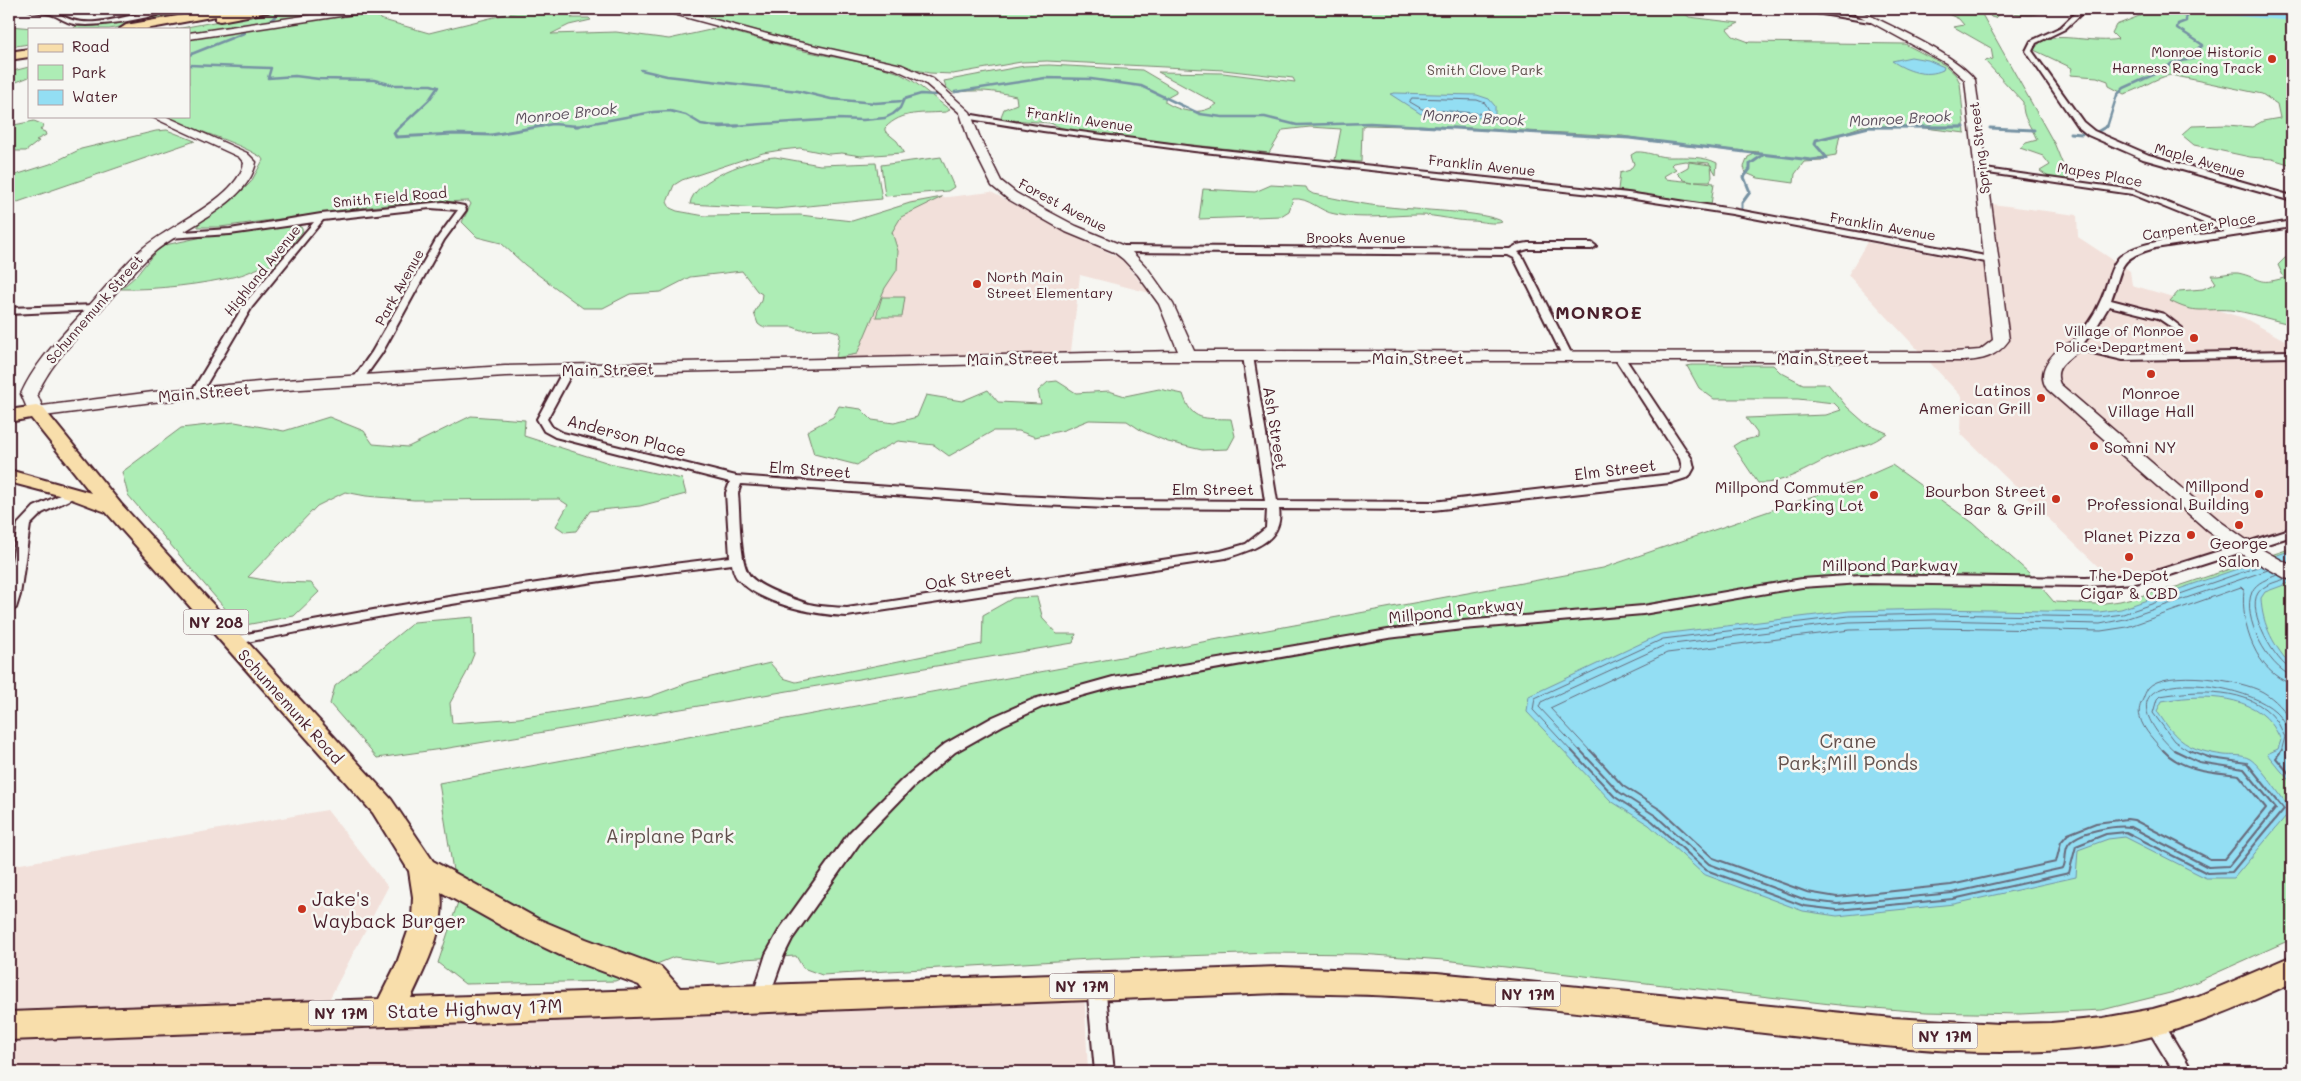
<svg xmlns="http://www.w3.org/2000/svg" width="2301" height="1081" viewBox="0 0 2301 1081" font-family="Mali,sans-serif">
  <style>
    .built { fill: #f2e0da }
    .green { fill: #adedb5; stroke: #7c8670 }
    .water { fill: #93def3; stroke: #7692a3 }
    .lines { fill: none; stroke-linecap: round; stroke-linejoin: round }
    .shore-far1 { stroke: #676b7b; stroke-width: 1 }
    .shore { stroke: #676b7b; stroke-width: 2 }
    .stream-far1 { stroke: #7692a3; stroke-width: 2.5 }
    .stream { stroke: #7692a3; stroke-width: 3 }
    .river { fill: #93def3; fill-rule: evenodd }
    .street-casing { stroke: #4a1f2b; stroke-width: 4 }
    .secondary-casing { stroke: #4a1f2b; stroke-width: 3 }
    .primary-casing { stroke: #4a1f2b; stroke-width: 4 }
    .highway-casing { stroke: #4a1f2b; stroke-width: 4 }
    .street { fill: #f6f6f2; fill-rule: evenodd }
    .secondary { fill: #f6f6f2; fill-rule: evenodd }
    .primary { fill: #f8deab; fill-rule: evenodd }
    .highway { fill: #f8deab; fill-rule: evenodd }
    .poi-dot { fill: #c8321e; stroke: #f6f6f2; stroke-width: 2 }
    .labels { text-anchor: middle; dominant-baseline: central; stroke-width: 5; stroke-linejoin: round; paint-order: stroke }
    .far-poi-label { font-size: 14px; fill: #4a1f2b; stroke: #f6f6f2; text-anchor: end }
    .far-park-label { font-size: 14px; fill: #63524e; stroke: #f6f6f2 }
    .far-street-label { font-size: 14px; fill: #4a1f2b; stroke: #f6f6f2 }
    .far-water-label { font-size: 15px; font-style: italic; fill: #5c4f5d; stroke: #f6f6f2 }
    .shield { fill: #f6f6f2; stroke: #7e6067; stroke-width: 1 }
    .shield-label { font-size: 15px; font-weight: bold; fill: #4a1f2b }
    .street-label { font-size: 16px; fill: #4a1f2b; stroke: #f6f6f2 }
    .poi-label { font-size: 16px; fill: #4a1f2b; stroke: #f6f6f2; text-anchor: end }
    .far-district-label { font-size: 18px; font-weight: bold; letter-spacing: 1px; fill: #4a1f2b; stroke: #f6f6f2 }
    .near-park-label { font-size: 19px; fill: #63524e; stroke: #f6f6f2 }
    .near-poi-label { font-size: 19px; fill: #4a1f2b; stroke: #f6f6f2; text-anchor: start }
    .near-street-label { font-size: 19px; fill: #4a1f2b; stroke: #f6f6f2 }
  </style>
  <rect width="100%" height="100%" fill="#f6f6f2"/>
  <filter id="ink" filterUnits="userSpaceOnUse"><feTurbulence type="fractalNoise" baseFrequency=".02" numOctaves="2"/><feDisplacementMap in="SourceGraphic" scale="10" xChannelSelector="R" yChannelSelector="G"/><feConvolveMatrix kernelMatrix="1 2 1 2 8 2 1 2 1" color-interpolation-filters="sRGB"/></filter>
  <g filter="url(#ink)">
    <path class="built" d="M991,192L1061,229L1120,258L1150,293L1080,275L1071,352L848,361L885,261L870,216L913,201Z
      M1992,204L2077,215L2078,237L2130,271L2132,285L2244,318L2292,344V539L2159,574L2114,582L1961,434L1962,397L1848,275L1867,242L1999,267Z
      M327,810L388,887L322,1013L1084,986L1088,1072H9V866Z"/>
    <path class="green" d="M178,9H219L109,29H73L76,26L105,24Z
      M284,9H352L189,34V29H176Z
      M379,9H382L375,14L380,19L429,33L527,9H578L566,13L575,15L571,18H589L591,20L569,25L551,34L616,32L669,39L719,28L799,50L874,65L897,72L913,81L950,110L946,112C923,114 902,110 885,128V131L897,141L904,152L902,153L861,156L842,153L829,154L800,148L781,150L763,153L682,180L674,185L667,202L670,208L677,211L705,216L800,215L852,221L910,203L942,197L901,217L892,232L898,251L897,270L885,288L857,354L836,358L840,335L838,332L828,329L801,330L793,327H762L758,324L754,313L761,301L762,294L757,291L742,271L690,277L661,292L630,294L603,308H583L525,265L501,243L477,237L462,222L471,204L469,201L409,203L368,207L220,227H198V224L244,189L251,182L263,160L261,157C233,140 195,131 164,116H189V39Z
      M674,9H1663L1683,12L1689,17L1739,23L1727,29L1733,36L1749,42H1747L1905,44L1945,65L1956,75L1960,83L1965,133L1909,126H1863L1840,134L1836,155L1818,158L1822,161L1804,162L1795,174L1794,183L1758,178L1746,173L1744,167L1748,157L1759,152L1687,146L1622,136L1449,127L1365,125L1362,127L1361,162L1335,160L1341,129L1310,127L1283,130L1269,153L1126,138L1062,128L1050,123L1000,119L1004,109L1017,104L1016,96C995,91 975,89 953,93L946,87L944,81L1024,66L1049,65L1142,70L1176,90V93L1165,99V102C1180,112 1202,116 1217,104L1158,72L1223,73L1295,82L1293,78L1224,70L1047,61L1021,62L953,74L929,73L805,43Z
      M1937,9H1979L2055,145L2069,180L2051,179L2040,171L2050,165L2043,156L2020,148L2026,143L2037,140C2031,125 2022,119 2023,102L1985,61L1993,59L1991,48L1954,27L1964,25L1959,19Z
      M1985,9H2030L2042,12C2031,18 2014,13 2002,11L1995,18L1991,17Z
      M2119,9H2292V165L2272,159L2250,157L2194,145L2182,135L2192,126L2227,125L2252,127L2263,121L2280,118L2277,104L2262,94L2171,75C2153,78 2141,90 2124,94L2109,86L2108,81L2097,77L2070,75L2072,68L2034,50C2036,47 2039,43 2042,41C2057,32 2097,44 2118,39L2112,33L2116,25L2142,15L2140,12Z
      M9,26L46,29H29V44L9,47Z
      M29,67V77L9,85V72Z
      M34,121L44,125L40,130L45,132L46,135L36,140L39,141L26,151H9V126Z
      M167,130L195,141L9,205V177L50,164L81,149L156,131Z
      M1636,152C1648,151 1659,158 1671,157C1685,157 1704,156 1717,163L1716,174L1709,163L1685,161L1673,163L1671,165L1676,169L1664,176L1665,179L1693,182L1684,180L1677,173L1688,167L1689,162L1711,165L1712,177L1710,181H1695L1714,183L1711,205L1618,190L1620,173L1630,170L1634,164L1631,155Z
      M775,157L820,165L876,163L882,199L776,209L690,204C693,179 754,158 775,157Z
      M941,157L954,187L948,191L885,196L881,165Z
      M1271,185L1306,187L1308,191L1313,194C1339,199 1363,205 1389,207C1412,210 1487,211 1503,222C1493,225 1482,221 1472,221C1455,221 1437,215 1419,215C1391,215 1363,220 1335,214C1320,212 1309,197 1293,199L1289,211L1281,216L1199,219L1203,189L1255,192Z
      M289,225L301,227L303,231L274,265C261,265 250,273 237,276C205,284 155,290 121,289L137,275L155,252L165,245L212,235Z
      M2292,256V316L2286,323C2268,319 2248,312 2230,310C2204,308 2196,315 2170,301L2179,291L2203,289L2216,283L2211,275C2220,276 2230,272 2238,273C2262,278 2256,286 2284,278L2278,265L2285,258Z
      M882,297H905L902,317H876Z
      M1692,365H1773L1780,372L1803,384H1828L1847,407L1865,423L1887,433C1867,448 1858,445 1838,454C1813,464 1785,485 1758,483L1733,446L1741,441L1757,437V433L1746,418L1826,415L1841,410L1834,403L1798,399H1714L1699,388L1687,366Z
      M1057,381L1076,393L1109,391L1125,396L1159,389L1183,394C1192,422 1204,418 1231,419L1235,436L1228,449L1202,450L1168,442L1142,431L1127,421L1089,420L1064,430L1035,437L1019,431H993L949,456L934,445L898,441L874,453L857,465L814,454L807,431L833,417L839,406L861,409L872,420L894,423L917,417L926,395L962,401L988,390L998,402L1041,404L1038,391L1048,382Z
      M471,416L525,420L524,436L609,463L682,479L686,494L640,506L590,511L576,531L565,532L556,526L568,505L559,499L414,500L366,496L345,492L317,506L248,577L275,582L311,583L319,592L294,616L240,626L128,495L122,472L181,428L235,422L284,431L329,417L364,431L373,444L408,447Z
      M1892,465L1973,523L2029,573L2054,602L2097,604L2120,601L2176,587L2292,548V939L2174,992L2102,1010L2020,1014L1926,1012L1848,1006L1444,960L1360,954L1273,953L1090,959L822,975L803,968L796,956L743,959L718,963L674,957L615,981L465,984L438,963L458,902L439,783L1603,568L1854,482Z
      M1037,597L1043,619L1057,634H1076L1073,643L449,748L377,758L330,704L335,686L414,622L473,617L474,654L466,674L450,703L452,723L519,718L649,697L690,682L770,663L783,678L796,682L982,644L983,615L1013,598Z"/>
    <path class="water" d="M1911,57L1928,60L1944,67L1943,70C1926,78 1907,71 1892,61Z
      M1394,93L1477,95L1489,99L1495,106V115L1499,119L1421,114L1390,94Z
      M2292,550V582L2265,592L2261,598C2262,626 2275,647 2292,667V784L2267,754L2278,749L2281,740C2278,734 2275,728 2271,723C2246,692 2196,695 2162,701L2157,711C2177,742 2188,750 2224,755C2233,756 2241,754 2250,759C2261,766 2282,798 2291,810L2234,878H2206L2125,837L2108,839L2078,850L2076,877L1954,904L1837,916L1803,911L1703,874L1649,825L1611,801L1527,712L1529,696L1661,634L1849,611L1934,609L2099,612L2121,609Z"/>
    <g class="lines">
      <path class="shore-far1" d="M1412,98L1477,100L1485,103L1490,112L1488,114L1422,109L1410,102Z
        M2277,575C2268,579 2256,582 2252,592C2241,617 2268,667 2292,676
        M2285,579C2276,582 2263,585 2258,593C2246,611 2275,662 2292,670
        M1572,752L1533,710L1535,698L1663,639L1849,616L1934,614L2100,617L2123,614L2260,566
        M1581,752L1539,707L1541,702L1665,645L1849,622L1934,620L2100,624L2125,619L2268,570
        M1591,752L1550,708L1667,653L1850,630L1934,628L2101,631L2127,627L2241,587L2244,590C2240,624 2256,673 2292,684
        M2164,752C2156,742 2143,730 2140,717C2138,710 2140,705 2143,699C2144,696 2146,691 2148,688C2165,668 2242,680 2263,692C2275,699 2285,710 2292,722
        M2176,752C2162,741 2129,703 2158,690C2187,677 2252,690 2275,711C2284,719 2288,729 2292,740
        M2191,752L2174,741L2153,713L2157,699L2160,696C2197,690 2250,686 2276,720C2280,725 2282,732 2285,737L2281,752"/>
      <path class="shore" d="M1571,750L1615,797L1652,821L1706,870L1804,906L1837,910L1953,899L2069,873L2076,846L2106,834L2126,832L2207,873L2232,872L2284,809L2247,763L2211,758L2189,750
        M1580,750L1619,792L1656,816L1709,864L1806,900L1837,904L1952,893L2063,868C2067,861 2064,852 2068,845C2076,831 2117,825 2131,827L2208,867L2229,866L2276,808L2244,769L2199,762L2174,750
        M1590,750L1623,786L1661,810L1713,858L1807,892L1837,897L1951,885L2056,862L2061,842L2068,834L2096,823L2127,819L2134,820L2210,859H2225L2266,808L2239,775C2214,772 2181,771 2163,750
        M2282,750L2276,758L2292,777"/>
      <path class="stream-far1" d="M270,21L282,10
        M189,55L244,33
        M189,65L271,68L268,78L295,76L319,79L374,80L393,85H431L438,87L429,100L400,127
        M641,70L667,76L798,91L831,99L875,103L903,101
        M955,92L1045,78L1091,79L1141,86L1200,114L1222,117H1265L1297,125L1370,123L1441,127
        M535,127L553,124L577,126L653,112L670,111L686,115L701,124L721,127L837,119L863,120L885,118L893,114L900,108L904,99L921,94L936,95
        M1869,127H1964
        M2107,127L2117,95L2124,88L2164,70L2172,63L2197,58L2196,51L2203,45L2177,28L2178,24L2186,21V17L2181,14L2185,12L2167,9"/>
      <path class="stream" d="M401,126L394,133L396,137L453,134L491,135L543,126
        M575,126H578
        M713,126H738
        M1419,126L1629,138L1811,160L1827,158L1815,144L1816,140L1869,127H1964
        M1990,128L2034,130
        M2097,132L2107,126
        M2070,133L2082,134
        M1742,208V203L1750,192L1744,177L1750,169V164L1763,155"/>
      <path class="river" d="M2156,9H2175L2168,13L2158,12Z
        M2195,9H2245L2292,13V21L2202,13Z"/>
      <g class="street-casing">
        <path id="street" d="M27,9L54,11L63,9L59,13C88,37 140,7 173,9C157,18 93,28 74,24C65,22 61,18 53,15C45,11 35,13 27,9Z
          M1792,9H1805L1873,20L1870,22Z
          M2080,9H2086L2065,29L2036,43L2032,51L2083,122L2094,131L2149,155L2292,196V201L2143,159L2088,135L2077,126L2026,51L2031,41L2061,27Z
          M967,114L1043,127L1194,147L1628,193L1732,209L1991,257L1996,260L1991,263L1732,214L1628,198L1194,151L1043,131L964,118V114Z
          M1978,168L2134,190L2237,230L2292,221V227L2155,248C2116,259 2124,267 2111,300L2164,314L2182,328L2177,331L2158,318L2109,306L2097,326L2082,345L2123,354L2292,351V357L2123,360L2071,348L2070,346C2081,332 2093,319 2100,302C2107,289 2108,272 2117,260C2131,240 2201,235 2226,232L2132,194L1981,172L1977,170Z
          M443,202L464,206L466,210L444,240L382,353L362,381L358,382L353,379L372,352L436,240L458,210L430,208L323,220L252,307L200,395H192L191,393L245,303L314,222L230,234L169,238L166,237V233L230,229L321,214Z
          M1528,243H1592L1596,246L1592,249H1528L1518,252L1522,256L1573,357L1572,359L1568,360L1563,357L1514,258L1508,255L1119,252L1115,249L1119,246L1510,249L1517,245Z
          M96,305L101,308L99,310L9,314V308Z
          M1248,353L1253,356L1277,501L1433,502L1680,473L1682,468L1680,459L1614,357L1619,354L1623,355L1692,459L1694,468L1689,477L1670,483L1433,510L1279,509C1284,541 1252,550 1226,558L847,616C815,615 760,604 738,579C734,575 733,569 732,564C564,584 398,611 232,645L225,641L232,637C397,603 563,577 730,557L726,493L730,482L555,437L544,431L537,419L565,367H573L574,369L547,419L552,427L563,433L736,476L1018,496L1108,500L1265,501L1243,356ZM741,484L1018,504L1108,508L1267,509L1266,528L1246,544L1221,551L847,608C834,607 821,607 809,604C794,599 755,587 748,573C739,558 740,512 738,493Z
          M73,489L79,493L77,496L42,513L30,525L20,595L16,608L9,612V580L18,524L34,507Z
          M2292,528V536L2164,577L2135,583L2086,586L1861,583L1802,587L1643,614L1463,629L1388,638L1113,687L1044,706L1003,725L955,752L913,787L861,841L792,939L784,955L767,1003L761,1006L755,1003L752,998L766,954L780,929L849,833L903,779L945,744L993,717L1034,699L1113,677L1388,630L1463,621L1643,606L1802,579L1861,575L2086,578L2135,575L2156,571Z
          M1096,977L1102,980L1105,985L1114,1072H1095L1087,985L1090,980Z
          M2153,1015L2160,1017L2193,1072H2174L2144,1023L2146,1017Z"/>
      </g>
      <g class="secondary-casing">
        <path id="secondary" d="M351,9H371L367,12L189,39V33Z
          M662,9H675L789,40L902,65L933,79L970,112L980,138L1001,181L1016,193L1044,209L1076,226L1124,246L1133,253L1148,269L1173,304L1194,351L1955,352L1980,350L1993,340L1965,80L1946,63L1847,9H1857C1888,25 1956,54 1975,80L2009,340C1997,357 1982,360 1963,361H1119L505,376L270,391L153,402L36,417L30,415L21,394C36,361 61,337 85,310C104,290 121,267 142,249C169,225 237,199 244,163L239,157L150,116H165L247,153L256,162C249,203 182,228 153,253C132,272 115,294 96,315C74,341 51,363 37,394L42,406L153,392L270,381L505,366L1178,351L1159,304L1138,275L1123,259L1114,252L1066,232L1036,215L1008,199L992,186L968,138L960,113L925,83L895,69L784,44L663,11Z
          M2075,341L2080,343L2083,346C2073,358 2051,365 2060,384L2221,522L2252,544L2292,566V580L2285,578L2238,552L2207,530L2047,389C2034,370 2056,346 2075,341Z"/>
      </g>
      <g class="primary-casing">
        <path id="primary" d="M36,406L43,408L121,504L391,799L433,861L538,919L586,939L661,967L680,988L1281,967L1437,973L1893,1018L1999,1024L2051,1023L2103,1018L2153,1009L2196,997L2292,956V983C2230,1011 2171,1037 2102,1046C1981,1062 1858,1043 1738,1030C1624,1017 1509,1003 1394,996C1357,994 1319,994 1281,993L9,1040V1012L379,999L397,963L412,920L413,897L409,871L373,813L106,512L66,497L9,482V470L91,493L31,418L9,422V410ZM441,892L518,935L564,957L639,985L643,990L411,998C426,965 446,929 441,892Z"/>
      </g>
      <g class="highway-casing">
        <path id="highway" d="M218,9H240L239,11L274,9L268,12L220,21L216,20V16L146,29H120L126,25Z
          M29,49V57L9,60V52Z"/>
      </g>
      <use href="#street" class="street"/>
      <use href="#secondary" class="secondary"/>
      <use href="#primary" class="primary"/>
      <use href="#highway" class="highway"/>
    </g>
  </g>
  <g class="poi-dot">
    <circle cx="2272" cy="59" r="5"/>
    <circle cx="977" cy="284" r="5"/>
    <circle cx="2194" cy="338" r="5"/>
    <circle cx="2151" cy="374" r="5"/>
    <circle cx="2041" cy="398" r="5"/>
    <circle cx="2094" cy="446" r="5"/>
    <circle cx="2259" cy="494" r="5"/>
    <circle cx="1874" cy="495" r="5"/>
    <circle cx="2056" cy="499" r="5"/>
    <circle cx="2239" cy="525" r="5"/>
    <circle cx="2191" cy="535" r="5"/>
    <circle cx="2129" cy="557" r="5"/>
    <circle cx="302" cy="909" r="5"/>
  </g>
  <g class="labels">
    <g class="far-poi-label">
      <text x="2262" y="51">Monroe Historic<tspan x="2262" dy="16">Harness Racing Track</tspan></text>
      <text x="987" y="276" text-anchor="start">North Main<tspan x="987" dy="16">Street Elementary</tspan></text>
      <text x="2184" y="330">Village of Monroe<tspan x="2184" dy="16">Police Department</tspan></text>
    </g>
    <g class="far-park-label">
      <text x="1485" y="69">Smith Clove Park</text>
    </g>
    <g class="far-street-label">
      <text transform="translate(1080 119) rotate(8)">Franklin Avenue</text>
      <text transform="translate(1979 148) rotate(-97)">Spring Street</text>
      <text transform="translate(2200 160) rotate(16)">Maple Avenue</text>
      <text transform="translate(1482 165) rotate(6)">Franklin Avenue</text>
      <text transform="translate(2100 174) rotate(10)">Mapes Place</text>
      <text transform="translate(390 197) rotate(-5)">Smith Field Road</text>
      <text transform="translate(1063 205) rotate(28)">Forest Avenue</text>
      <text transform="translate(1883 226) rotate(10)">Franklin Avenue</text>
      <text transform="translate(2199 226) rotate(-9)">Carpenter Place</text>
      <text x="1356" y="237">Brooks Avenue</text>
      <text transform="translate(262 270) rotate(-51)">Highland Avenue</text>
      <text transform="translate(399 287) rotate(-61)">Park Avenue</text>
      <text transform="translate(94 309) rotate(-49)">Schunnemunk Street</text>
    </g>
    <g class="far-water-label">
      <text transform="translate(566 113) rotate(-6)">Monroe Brook</text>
      <text transform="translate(1474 117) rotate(3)">Monroe Brook</text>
      <text transform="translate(1900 118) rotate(-3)">Monroe Brook</text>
    </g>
    <g class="shield">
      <rect x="183.5" y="609.5" width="65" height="25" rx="4"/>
      <rect x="1049.5" y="973.5" width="65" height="25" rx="4"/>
      <rect x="1495.5" y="981.5" width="65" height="25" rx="4"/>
      <rect x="308.5" y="1000.5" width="65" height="25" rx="4"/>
      <rect x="1912.5" y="1023.5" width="65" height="25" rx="4"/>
    </g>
    <g class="shield-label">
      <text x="216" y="622">NY 208</text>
      <text x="1082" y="986">NY 17M</text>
      <text x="1528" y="994">NY 17M</text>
      <text x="341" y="1013">NY 17M</text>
      <text x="1945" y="1036">NY 17M</text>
    </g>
    <g class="street-label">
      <text x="1418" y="357">Main Street</text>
      <text x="1823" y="357">Main Street</text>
      <text transform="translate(1013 358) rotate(-1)">Main Street</text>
      <text transform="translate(608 369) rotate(-1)">Main Street</text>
      <text transform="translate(204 392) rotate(-5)">Main Street</text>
      <text transform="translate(1276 428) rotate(81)">Ash Street</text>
      <text transform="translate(627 435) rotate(15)">Anderson Place</text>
      <text transform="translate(810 469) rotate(4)">Elm Street</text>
      <text transform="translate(1615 469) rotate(-7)">Elm Street</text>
      <text x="1213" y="488">Elm Street</text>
      <text x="1890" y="564">Millpond Parkway</text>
      <text transform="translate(968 577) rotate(-9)">Oak Street</text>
      <text transform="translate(1456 610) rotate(-6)">Millpond Parkway</text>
      <text transform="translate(291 706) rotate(48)">Schunnemunk Road</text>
    </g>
    <g class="poi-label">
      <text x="2031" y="389">Latinos<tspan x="2031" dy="18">American Grill</tspan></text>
      <text x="2151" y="392" text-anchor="middle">Monroe<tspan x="2151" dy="18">Village Hall</tspan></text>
      <text x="2104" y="446" text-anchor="start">Somni NY</text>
      <text x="2249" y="485">Millpond<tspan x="2249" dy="18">Professional Building</tspan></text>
      <text x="1864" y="486">Millpond Commuter<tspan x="1864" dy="18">Parking Lot</tspan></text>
      <text x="2046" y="490">Bourbon Street<tspan x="2046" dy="18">Bar &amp; Grill</tspan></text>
      <text x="2181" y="535">Planet Pizza</text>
      <text x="2239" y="542" text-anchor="middle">George<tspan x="2239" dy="18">Salon</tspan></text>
      <text x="2129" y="574" text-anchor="middle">The Depot<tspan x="2129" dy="18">Cigar &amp; CBD</tspan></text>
    </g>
    <g class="far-district-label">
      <text x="1599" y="312">MONROE</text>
    </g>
    <g class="near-park-label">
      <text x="1848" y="740">Crane<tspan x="1848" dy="22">Park;Mill Ponds</tspan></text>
      <text x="670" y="835">Airplane Park</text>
    </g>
    <g class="near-poi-label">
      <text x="312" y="898">Jake's<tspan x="312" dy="22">Wayback Burger</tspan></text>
    </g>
    <g class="near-street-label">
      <text transform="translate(475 1008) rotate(-2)">State Highway 17M</text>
    </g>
  </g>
  <rect width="2301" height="1081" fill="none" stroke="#f6f6f2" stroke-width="30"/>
  <rect x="15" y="15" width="2271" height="1051" fill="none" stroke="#4a1f2b" stroke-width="2" filter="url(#ink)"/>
  <rect x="28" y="28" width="162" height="90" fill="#f6f6f2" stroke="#b1a0a2"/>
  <rect x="38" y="44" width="25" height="8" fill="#f8deab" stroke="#b1a0a2"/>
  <text x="72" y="52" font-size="15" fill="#4a1f2b">Road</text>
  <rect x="38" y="65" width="25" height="15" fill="#adedb5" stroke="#b1a0a2"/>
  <text x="72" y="78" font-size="15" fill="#4a1f2b">Park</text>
  <rect x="38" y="90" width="25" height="15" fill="#93def3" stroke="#b1a0a2"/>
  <text x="72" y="102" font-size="15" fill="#4a1f2b">Water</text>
</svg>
